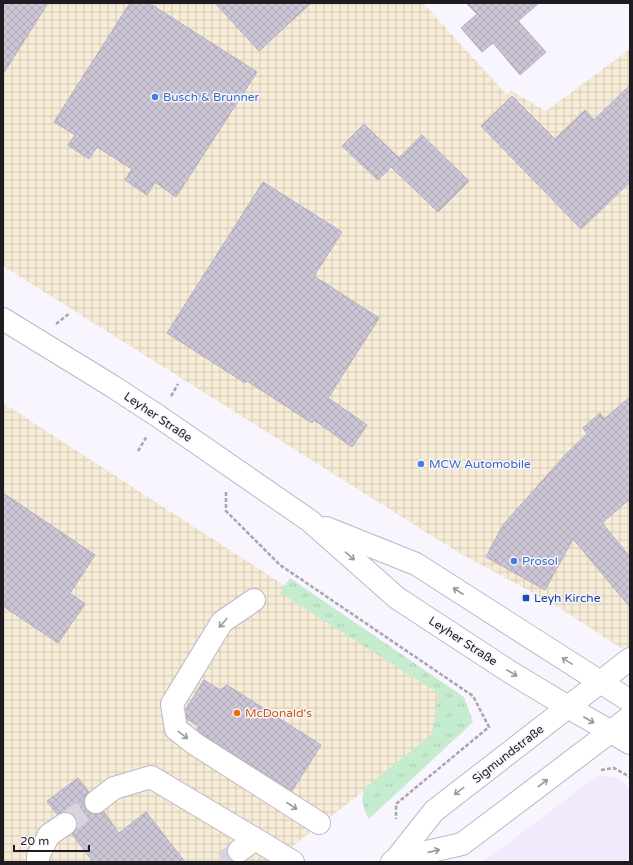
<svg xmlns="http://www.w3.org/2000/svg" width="633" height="865" viewBox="0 0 633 865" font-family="'Varela Round',sans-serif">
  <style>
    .built { fill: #f1e9fc }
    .industrial { fill: url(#industrial-grid) }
    .grass { fill: url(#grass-tufts) }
    .building { fill: url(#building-cross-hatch); stroke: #b5afbe }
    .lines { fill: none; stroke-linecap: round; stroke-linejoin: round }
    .minor-tunnel { stroke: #d8d4de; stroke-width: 22; stroke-dasharray: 22 11; stroke-linecap: butt }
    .minor-casing { stroke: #bdb6c6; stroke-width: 24 }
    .major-casing { stroke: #bdb6c6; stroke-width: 24 }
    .path { stroke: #a8a5ad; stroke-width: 2.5; stroke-dasharray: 4 2; stroke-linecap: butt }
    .minor { stroke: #fff; stroke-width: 22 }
    .major { stroke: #fff; stroke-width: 22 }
    .oneway { stroke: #9a999b }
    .shop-dot { fill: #3f7fe0; stroke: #f9f5ff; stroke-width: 1.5 }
    .transit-dot { fill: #1a4fb4; stroke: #f9f5ff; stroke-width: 1.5 }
    .food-dot { fill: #e8710a; stroke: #f9f5ff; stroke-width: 1.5 }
    .labels { text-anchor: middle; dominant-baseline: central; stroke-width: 3; stroke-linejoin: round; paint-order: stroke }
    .shop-label { font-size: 12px; fill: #366cbe; stroke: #f9f5ff; text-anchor: start }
    .street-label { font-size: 12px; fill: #1e1c21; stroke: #f9f5ff }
    .transit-label { font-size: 12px; fill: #164399; stroke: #f9f5ff; text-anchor: start }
    .food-label { font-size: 12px; fill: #c56008; stroke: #f9f5ff; text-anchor: start }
  </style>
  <defs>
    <pattern id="industrial-grid" width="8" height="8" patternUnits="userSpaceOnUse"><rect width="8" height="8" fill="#f7ecd7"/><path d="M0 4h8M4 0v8" fill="none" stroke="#d3cab8"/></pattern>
    <pattern id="grass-tufts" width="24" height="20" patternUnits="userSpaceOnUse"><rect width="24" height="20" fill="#c6ecd0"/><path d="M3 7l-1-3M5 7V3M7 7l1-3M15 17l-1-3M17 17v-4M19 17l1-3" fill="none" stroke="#aacab2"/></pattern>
    <pattern id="building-cross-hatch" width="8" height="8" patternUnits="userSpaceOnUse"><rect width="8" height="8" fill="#ccc5d5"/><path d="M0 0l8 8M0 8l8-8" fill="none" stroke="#afa9b7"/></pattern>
  </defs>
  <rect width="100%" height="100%" fill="#f9f5ff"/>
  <path class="built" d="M597,776L615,777L630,788V862H483Z"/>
  <path class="industrial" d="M3,3H423L507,95L511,91L546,111L630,49V654L555,605L456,551L3,266Z
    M3,403L441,687L435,736L272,862H3Z"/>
  <path class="grass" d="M290,578L464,697L473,722L369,819C363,808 360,800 365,788L432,734L438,693L280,593Z"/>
  <path class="building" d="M3,3H48L3,74Z
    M130,3H149L257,72L176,197L155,182L147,195L125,180L132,169L97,147L89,159L68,145L75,135L54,122Z
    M215,3H311L259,51Z
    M466,3H539L518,21L546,52L520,75L493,43L482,52L461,28L477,14Z
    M630,85V182L581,229L481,126L512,96L555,139L585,110L594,120Z
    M364,124L399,158L422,135L469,181L438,212L391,167L378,180L342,146Z
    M263,182L342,232L314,276L379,318L328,398L367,425L352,447L314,420L312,423L247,381L245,383L167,333Z
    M630,397V499L602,523L630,557V607L573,539L545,590L486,557L503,525L566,454L587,434L583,428L600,413L604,419Z
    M3,493L95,555L70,593L85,604L58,643L3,606Z
    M204,680L220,690L227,685L321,745L292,791L202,734L197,729L199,726L187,719L186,709Z
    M78,778L89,792L84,798V804L86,810L91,813L97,814L104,812L119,833L146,812L185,862H93L72,834L76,830L77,823L75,817L71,813L64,812L57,814L47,801Z"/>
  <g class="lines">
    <path class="minor-tunnel" d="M65,824L96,802
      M224,862L239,851"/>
    <g class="minor-casing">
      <path id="minor" d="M254,600L222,622L172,704L176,729L195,744L319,823
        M96,802L114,788L151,777L255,839
        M239,851L255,839L293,862
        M38,862V856L49,835L65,824"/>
    </g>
    <g class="major-casing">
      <path id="major" d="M3,319L112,386L158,416L310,521L397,598L510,672L568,707L630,743
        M326,528L416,564L630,701
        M396,859L462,844L630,717
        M392,862L396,859L434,811L630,659"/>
    </g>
    <path class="path" d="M56,324L70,313
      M171,396L178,384
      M138,451L147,436
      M226,492V511L280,565L473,696L489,727L396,804V819
      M601,770L614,768L630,777"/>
    <use href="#minor" class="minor"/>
    <use href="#major" class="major"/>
  </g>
  <defs><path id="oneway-shaft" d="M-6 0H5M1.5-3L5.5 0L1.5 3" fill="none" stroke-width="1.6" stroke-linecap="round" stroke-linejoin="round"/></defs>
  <g class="oneway">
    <use href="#oneway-shaft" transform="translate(350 556) rotate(41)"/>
    <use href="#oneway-shaft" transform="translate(458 591) rotate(-147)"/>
    <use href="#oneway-shaft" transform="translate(223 623) rotate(132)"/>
    <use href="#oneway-shaft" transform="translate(567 661) rotate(-148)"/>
    <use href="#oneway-shaft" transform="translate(512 673) rotate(32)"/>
    <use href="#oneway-shaft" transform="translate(589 720) rotate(30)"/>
    <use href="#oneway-shaft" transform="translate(183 735) rotate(38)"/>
    <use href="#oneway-shaft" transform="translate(543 783) rotate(-37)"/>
    <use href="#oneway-shaft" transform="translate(459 791) rotate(142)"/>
    <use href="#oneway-shaft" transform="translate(292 806) rotate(33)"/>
    <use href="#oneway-shaft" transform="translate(434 851) rotate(-13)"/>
  </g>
  <g class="shop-dot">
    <circle cx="155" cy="97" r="4"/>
    <circle cx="421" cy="464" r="4"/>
    <circle cx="514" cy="561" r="4"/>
  </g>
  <rect class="transit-dot" x="522" y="594" width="8" height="8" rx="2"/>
  <circle class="food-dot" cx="237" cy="713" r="4"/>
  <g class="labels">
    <g class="shop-label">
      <text x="163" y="97">Busch &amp; Brunner</text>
      <text x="429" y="464">MCW Automobile</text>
      <text x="522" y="561">Prosol</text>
    </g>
    <g class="street-label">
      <text transform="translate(158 417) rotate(34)">Leyher Straße</text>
      <text transform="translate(463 641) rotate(33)">Leyher Straße</text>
      <text transform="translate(508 754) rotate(-38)">Sigmundstraße</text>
    </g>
    <g class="transit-label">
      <text x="534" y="598">Leyh Kirche</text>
    </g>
    <g class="food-label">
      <text x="245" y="713">McDonald's</text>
    </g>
  </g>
  <rect width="633" height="865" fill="none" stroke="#1e1c21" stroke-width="8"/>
  <path d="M14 845v6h75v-6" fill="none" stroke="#1e1c21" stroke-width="2"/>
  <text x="20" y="845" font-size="12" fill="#1e1c21" stroke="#f9f5ff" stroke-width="3" paint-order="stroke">20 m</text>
</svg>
